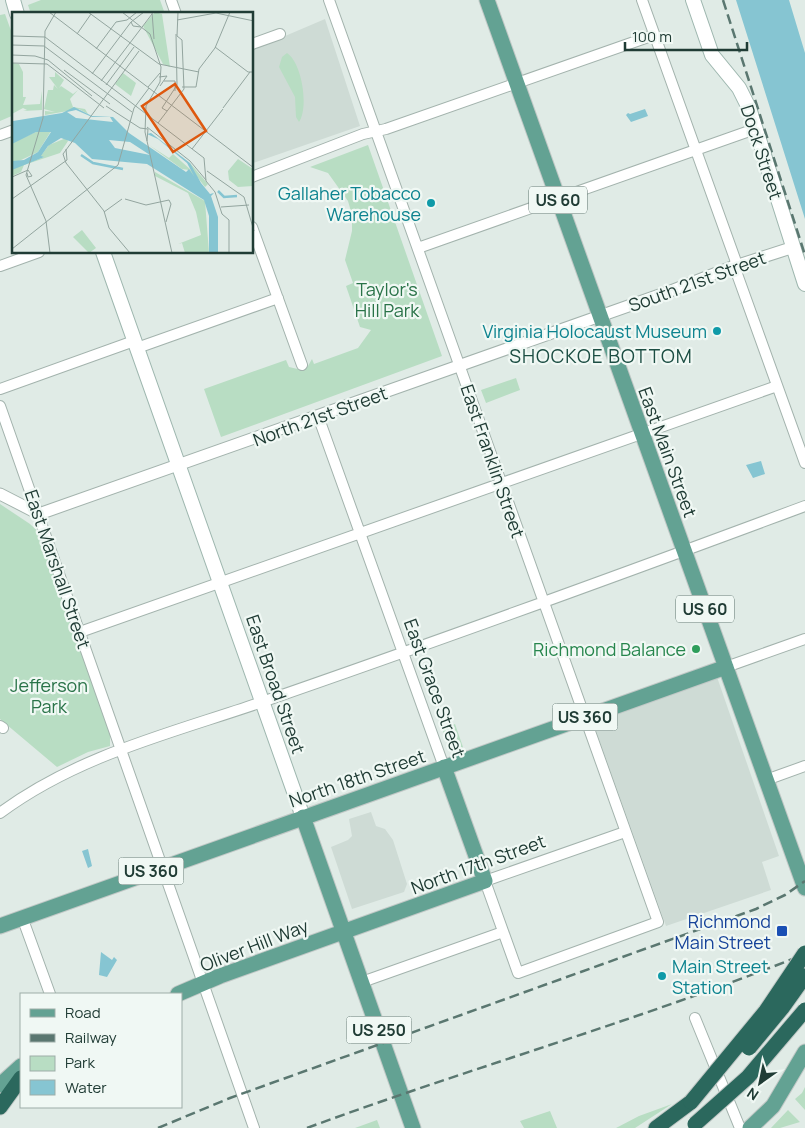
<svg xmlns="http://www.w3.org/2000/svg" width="805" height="1128" viewBox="0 0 805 1128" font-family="Manrope,sans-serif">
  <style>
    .built { fill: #cedbd5 }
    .green { fill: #b8ddc3 }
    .water { fill: #86c5d2 }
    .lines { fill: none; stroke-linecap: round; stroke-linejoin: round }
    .minor-casing { stroke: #a3b3ad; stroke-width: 12 }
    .tertiary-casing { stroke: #a3b3ad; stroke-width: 13 }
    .secondary-casing { stroke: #9eb7af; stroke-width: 16 }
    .primary-casing { stroke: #c1c8c6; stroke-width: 17 }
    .motorway-casing { stroke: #c1c8c6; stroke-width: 17 }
    .minor { stroke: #fff; stroke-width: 10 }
    .tertiary { stroke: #fff; stroke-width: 11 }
    .secondary { stroke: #fff; stroke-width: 14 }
    .primary { stroke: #63a293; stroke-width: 15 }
    .motorway { stroke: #2b685d; stroke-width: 15 }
    .rail { stroke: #5a7770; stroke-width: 2.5; stroke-dasharray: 10 5; stroke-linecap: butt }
    .motorway-bridge-casing { stroke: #c1c8c6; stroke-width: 17; stroke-linecap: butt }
    .motorway-bridge { stroke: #2b685d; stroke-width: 15 }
    .culture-dot { fill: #0f9aa8; stroke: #f0f8f4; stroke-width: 2 }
    .leisure-dot { fill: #2e9e5b; stroke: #f0f8f4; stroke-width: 2 }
    .transit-dot { fill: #1a4fb4; stroke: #f0f8f4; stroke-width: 2 }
    .labels { text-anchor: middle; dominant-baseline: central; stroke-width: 4.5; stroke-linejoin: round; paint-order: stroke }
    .shield { fill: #f0f8f4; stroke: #5e746e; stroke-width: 1 }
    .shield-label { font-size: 16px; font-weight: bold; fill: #203c35 }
    .street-label { font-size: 18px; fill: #203c35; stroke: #f0f8f4 }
    .culture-label { font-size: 18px; fill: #0d838f; stroke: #f0f8f4; text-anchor: end }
    .park-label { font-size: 18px; fill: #297348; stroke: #f0f8f4 }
    .leisure-label { font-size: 18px; fill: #27864d; stroke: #f0f8f4; text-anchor: end }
    .transit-label { font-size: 18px; fill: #164399; stroke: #f0f8f4; text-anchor: end }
    .neighbourhood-label { font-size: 19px; letter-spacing: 1px; fill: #1c4e43; stroke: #f0f8f4 }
    .inset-river { fill: none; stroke: #86c5d2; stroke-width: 2.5 }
    .inset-road { fill: none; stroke: #93a59f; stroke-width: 1 }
    .view { fill: #de580e; fill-opacity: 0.15; stroke: #de580e; stroke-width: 2.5 }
    .inset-edge { fill: none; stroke: #203c35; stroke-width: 2.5 }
  </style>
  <rect width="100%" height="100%" fill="#e0ebe6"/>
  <path class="built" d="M325,19L360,126L253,163L252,50Z
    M717,677L779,856L762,862L771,890L666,926L593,722Z
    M371,812L376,826L385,829L393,840L407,884L404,892L352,909L331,847L348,840L352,836L349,819Z"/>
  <path class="green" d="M41,0H160L165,14H31L28,5Z
    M5,14L14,39V115L0,121V15Z
    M287,53C302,63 309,107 299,122L296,117L295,97L279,67L282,57Z
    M368,145L442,356L221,437L204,389L286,360L289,367L302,370L308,366L312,359L314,364L358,348L371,330L360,327L346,286L353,283L345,260L352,231V215L348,201L328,173L310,167Z
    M516,378L520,390L486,403L481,390Z
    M0,504L30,524L48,541L110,718V746L88,752L57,767L0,719Z
    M455,724L463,747L450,751L442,728Z
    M805,1087V1110L795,1099L802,1093Z
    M672,1104L635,1128H616L639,1116Z
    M788,1110L800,1122L780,1128H771Z
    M550,1111L557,1128H524L520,1121Z
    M377,1120L380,1128H355Z"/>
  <path class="water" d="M736,0H789L805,53V219Z
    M645,109L648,116L631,122L626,115L628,113L630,114Z
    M761,461L765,474L753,478L746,465Z
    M88,849L92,866L88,868L82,851Z
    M101,952L112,960L114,957L117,960L107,977L99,975Z"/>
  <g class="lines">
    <g class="minor-casing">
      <path id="minor" d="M171,0L176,14
        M329,0L658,922L518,973L485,881L625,832
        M642,0L735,259L737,274L805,463
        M252,44L280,34
        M0,135L14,130
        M252,177L363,134L386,129L654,35
        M252,227L302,365
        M418,248L755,129
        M0,266L39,252
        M137,348L278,298
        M0,389L134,341
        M0,406L254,1128
        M318,416L444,767
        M80,632L777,386
        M726,667L805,639
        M0,726L3,728
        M766,780L805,766
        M0,813C78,755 172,733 262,702C444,639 625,573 805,506
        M22,917L50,994
        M362,982L503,932
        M695,1018L740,1128"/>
    </g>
    <g class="tertiary-casing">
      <path id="tertiary" d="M0,494L39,514L668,292L729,268L794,247"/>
    </g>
    <g class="secondary-casing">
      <path id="secondary" d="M13,0L17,14
        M693,0L712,55L739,88L749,108L805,284
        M103,252L303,817"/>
    </g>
    <g class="primary-casing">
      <path id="primary" d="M487,0L805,888
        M303,817L413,1128
        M0,926L726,667
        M178,994L220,976L485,881L444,767
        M0,1085L21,1066
        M750,1128L773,1106L805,1052"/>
    </g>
    <g class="motorway-casing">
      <path id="motorway" d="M0,1107L21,1078
        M656,1128L691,1102"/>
    </g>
    <use href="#minor" class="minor"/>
    <use href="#tertiary" class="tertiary"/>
    <use href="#secondary" class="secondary"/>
    <use href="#primary" class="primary"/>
    <use href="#motorway" class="motorway"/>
    <path class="rail" d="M723,0L805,255
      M158,1128L230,1098L756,909L785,895L805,881
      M307,1128C472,1067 641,1020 805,954"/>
    <g class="motorway-bridge-casing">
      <path id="motorway-bridge" d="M749,1048L782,1008L805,976
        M691,1102L766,1011L805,953
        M695,1124L748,1077L805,1010"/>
    </g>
    <use href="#motorway-bridge" class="motorway-bridge"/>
  </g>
  <g class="culture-dot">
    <circle cx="431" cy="203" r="5"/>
    <circle cx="717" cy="331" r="5"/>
    <circle cx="662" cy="976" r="5"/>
  </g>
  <circle class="leisure-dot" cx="696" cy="649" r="5"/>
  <rect class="transit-dot" x="776" y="925" width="12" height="12" rx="2.5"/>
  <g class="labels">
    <g class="shield">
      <rect x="529" y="186.5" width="58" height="27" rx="4"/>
      <rect x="676" y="595.5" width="58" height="27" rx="4"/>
      <rect x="552.5" y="703.5" width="65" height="27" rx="4"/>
      <rect x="118.5" y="857.5" width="65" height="27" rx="4"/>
      <rect x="346.5" y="1016.5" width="65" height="27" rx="4"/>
    </g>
    <g class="shield-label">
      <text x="558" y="200">US 60</text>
      <text x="705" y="609">US 60</text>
      <text x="585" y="717">US 360</text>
      <text x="151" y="871">US 360</text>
      <text x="379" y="1030">US 250</text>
    </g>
    <g class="street-label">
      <text transform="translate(762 152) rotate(72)">Dock Street</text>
      <text transform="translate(697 281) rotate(-20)">South 21st Street</text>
      <text transform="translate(320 416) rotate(-20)">North 21st Street</text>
      <text transform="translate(668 452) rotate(70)">East Main Street</text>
      <text transform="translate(493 461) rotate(71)">East Franklin Street</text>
      <text transform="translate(58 569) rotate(71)">East Marshall Street</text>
      <text transform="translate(276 684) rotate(71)">East Broad Street</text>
      <text transform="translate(435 688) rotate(70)">East Grace Street</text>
      <text transform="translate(357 778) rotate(-19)">North 18th Street</text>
      <text transform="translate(478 864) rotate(-20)">North 17th Street</text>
      <text transform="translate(254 945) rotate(-21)">Oliver Hill Way</text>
    </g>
    <g class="culture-label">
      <text x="421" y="193">Gallaher Tobacco<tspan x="421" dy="21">Warehouse</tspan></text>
      <text x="707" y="331">Virginia Holocaust Museum</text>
      <text x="672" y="966" text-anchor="start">Main Street<tspan x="672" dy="21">Station</tspan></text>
    </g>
    <g class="park-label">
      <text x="387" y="289">Taylor's<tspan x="387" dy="21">Hill Park</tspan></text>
      <text x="49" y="685">Jefferson<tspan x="49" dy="21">Park</tspan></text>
    </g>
    <g class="leisure-label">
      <text x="686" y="649">Richmond Balance</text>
    </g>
    <g class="transit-label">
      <text x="771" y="921">Richmond<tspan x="771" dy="21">Main Street</tspan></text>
    </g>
    <g class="neighbourhood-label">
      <text x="601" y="356">SHOCKOE BOTTOM</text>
    </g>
  </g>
  <g transform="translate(12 12)">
    <rect width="241" height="241" fill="#e0ebe6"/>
    <path d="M143,0L150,2L158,55L151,52L131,14ZM0,51L7,52L11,60V85H14L11,93L28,92L30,79V98L11,99L15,98L11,96L0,102ZM43,60L52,68L47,76L49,74L61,82L66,78L58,87L61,95L73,97L76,102L67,97L33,103V99L43,100L32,97L36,78H41L42,73L46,77L37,65H43ZM111,61L124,71L119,84L103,72ZM39,119L26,140L7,149L10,153L32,145H28L37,133L54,126L56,129L48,141L12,153L9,160L0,164L1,130L24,120ZM137,133L157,146L161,142L179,158L178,151L196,172L193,175L183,162L181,164L177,158L170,157ZM226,147L241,157V174L226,175L217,168L216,159ZM143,160L193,189L197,241H173L170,231L166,232L189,223L184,200L176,181L143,164ZM70,218L84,236L77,241L61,225Z" fill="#b8ddc3"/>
    <path d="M62,95L80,104L101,105L117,121L174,160L177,157L182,164L175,151L146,127L135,122L139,121L178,151L189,171L198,182L202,181L199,184L206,205V241H197V204L192,188L135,152L80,147L63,131L49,126L36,134L29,144L32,145L0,158V149L12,148L26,140L39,120H24L0,132L1,109L50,101ZM64,98L80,105H98L101,110L64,106L55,100ZM97,128L118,130L138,143L103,136Z" fill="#86c5d2" fill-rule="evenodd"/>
    <path class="inset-river" d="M69,143L81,151L111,157M206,179L212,185L225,184"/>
    <path class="inset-road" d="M37,0L242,156M76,0L147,52L187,60M110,0L138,22L149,55L148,70L134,94L133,120L160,241M140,0L142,27M165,8L204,1L242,9M129,15L121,14L119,10L132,0M65,22L79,2M0,24L33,25L192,146L194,169L203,180L210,202L217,208V241M0,33L32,34L120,100M203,35L236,60H242M84,37L104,10L115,8L125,0M0,43L23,44L36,48L80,84M0,51L35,52L92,96M52,58L98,92M80,62L119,10M147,65L155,64L148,74M89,69L140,2M152,69H163V79M94,73L122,35M136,75L148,61M170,75H184L187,57L203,36L218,0M94,94L128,116L136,117L135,129M211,96L238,60M155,99L150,96L165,73L164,22M146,111L172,77L170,28L165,24L166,0M135,115L178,149L194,168M180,137L211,97M195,159L232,185L242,219M0,165L16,158L20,164L16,165L15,161M0,187L55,148L54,137M113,187L134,193L157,188L159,192L154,210M209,195L237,193M92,200L110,187M0,237L106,153L122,96L137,76M38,241L34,209L14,163L31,106L33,19L44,0M118,241L97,216L92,199L54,151L51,142L127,39"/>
    <path class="view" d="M163,72L194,119L161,140L130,94Z"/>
    <rect width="241" height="241" class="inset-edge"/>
  </g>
  <rect x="20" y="993" width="162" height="115" fill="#f0f8f4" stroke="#9dada8"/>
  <rect x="30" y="1009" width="25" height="8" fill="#63a293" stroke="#9dada8"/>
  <text x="65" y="1018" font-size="15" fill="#203c35">Road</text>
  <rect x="30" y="1034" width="25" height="8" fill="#5a7770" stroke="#9dada8"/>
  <text x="65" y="1043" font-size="15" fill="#203c35">Railway</text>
  <rect x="30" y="1056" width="25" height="15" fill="#b8ddc3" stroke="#9dada8"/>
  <text x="65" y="1068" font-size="15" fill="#203c35">Park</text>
  <rect x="30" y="1080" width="25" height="15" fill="#86c5d2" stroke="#9dada8"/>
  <text x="65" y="1093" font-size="15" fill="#203c35">Water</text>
  <g transform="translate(760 1083) rotate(213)" stroke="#f0f8f4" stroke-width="4" paint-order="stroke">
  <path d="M0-4L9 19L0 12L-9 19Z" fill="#203c35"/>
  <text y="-8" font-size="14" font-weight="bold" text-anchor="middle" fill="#203c35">N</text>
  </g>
  <path d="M625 42v8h122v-8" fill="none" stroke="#203c35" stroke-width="2.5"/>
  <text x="632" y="42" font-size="15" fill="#203c35" stroke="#f0f8f4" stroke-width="4" paint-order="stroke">100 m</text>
</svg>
